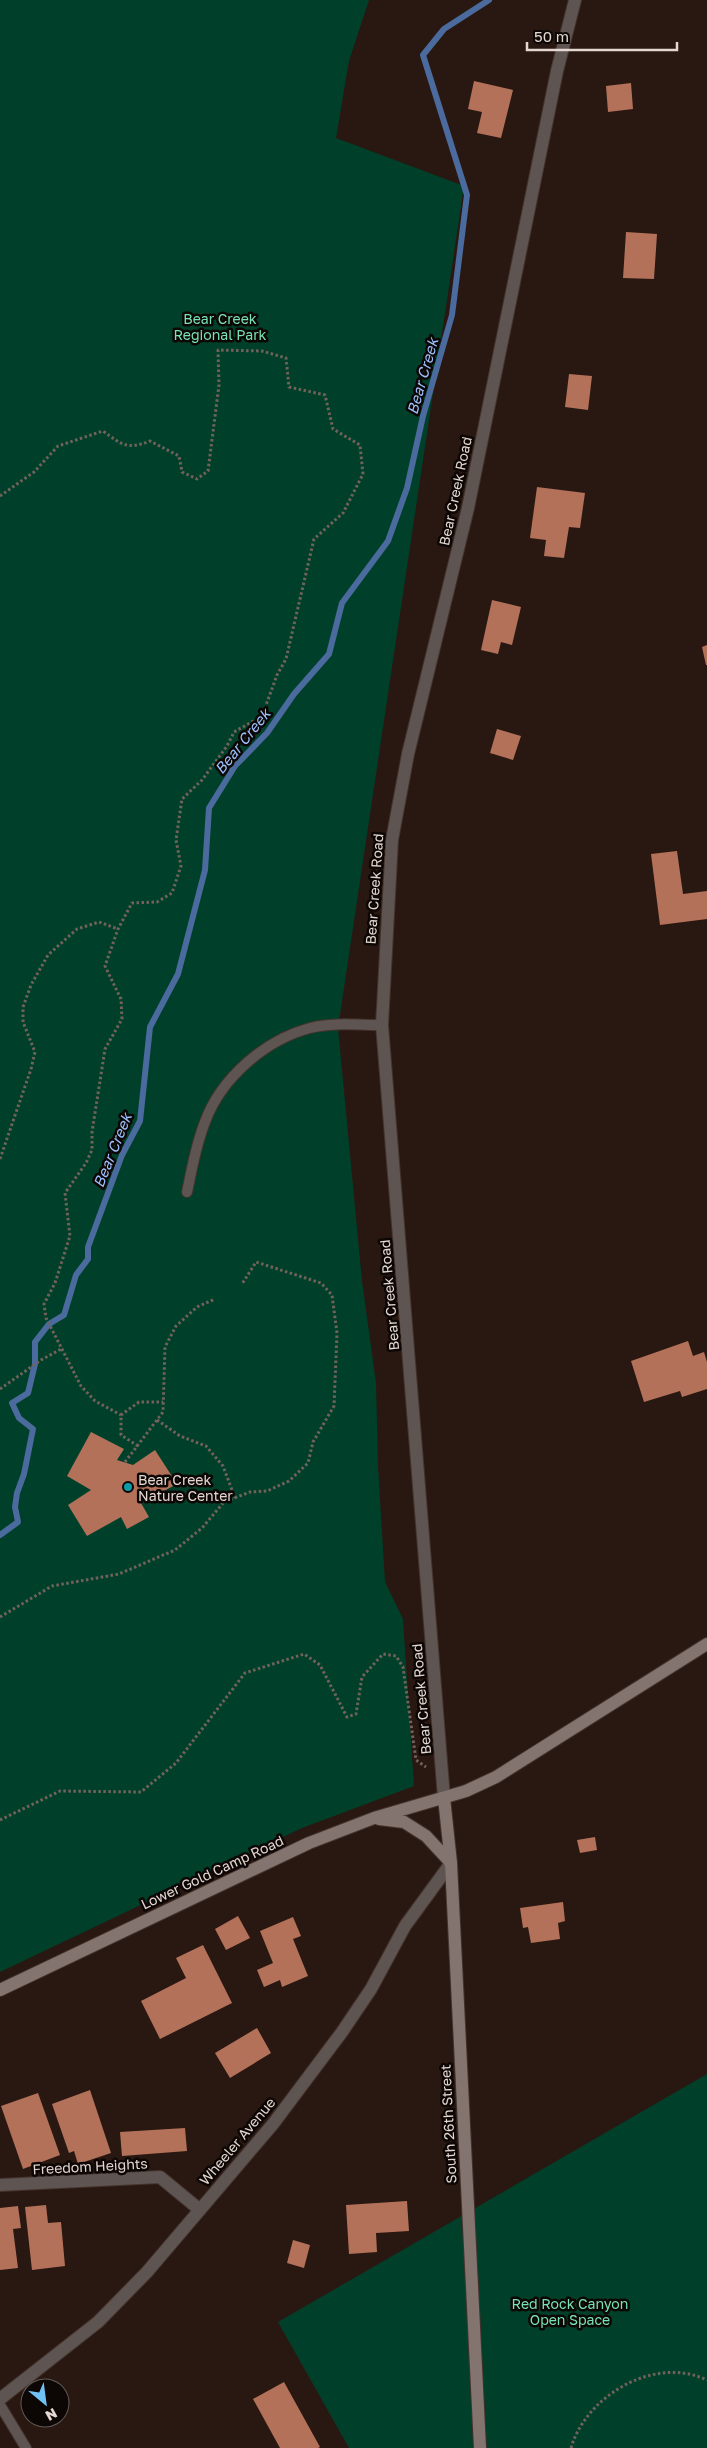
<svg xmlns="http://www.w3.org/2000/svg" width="707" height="2448" viewBox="0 0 707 2448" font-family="'Golos Text',sans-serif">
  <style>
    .green { fill: #00402a }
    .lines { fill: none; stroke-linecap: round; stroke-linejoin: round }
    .stream { stroke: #4b6a9e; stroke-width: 6 }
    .building { fill: #b3715a }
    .lane-casing { stroke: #43332c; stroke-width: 12 }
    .street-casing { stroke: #43332c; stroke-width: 14 }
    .secondary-casing { stroke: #43332c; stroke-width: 14 }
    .path { stroke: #72625c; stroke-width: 3; stroke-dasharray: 2.5 2.5; stroke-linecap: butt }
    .lane { stroke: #5e5452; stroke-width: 10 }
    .street { stroke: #5e5452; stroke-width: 12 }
    .secondary { stroke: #84746f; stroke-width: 12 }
    .culture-dot { fill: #0f9aa8; stroke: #0c0604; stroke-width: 2 }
    .labels { text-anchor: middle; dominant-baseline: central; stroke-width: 5; stroke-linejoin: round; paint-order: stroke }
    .park-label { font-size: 14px; fill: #78e3b4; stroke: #0c0604 }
    .street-label { font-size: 14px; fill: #e4d7d2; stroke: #0c0604 }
    .poi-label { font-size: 14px; fill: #e4d7d2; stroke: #0c0604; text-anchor: start }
    .water-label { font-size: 15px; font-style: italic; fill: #9cc0fe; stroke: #0c0604 }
  </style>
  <rect width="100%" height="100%" fill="#291811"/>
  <path class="green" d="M0,0H369L349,61L336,138L464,186L338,1028L362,1281L376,1383L378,1466L385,1582L403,1619L414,1786L302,1828L0,1972Z
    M707,2074V2448H349L278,2322Z"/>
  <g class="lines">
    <path class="stream" d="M0,1535L18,1522L15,1507L17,1493L24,1474L33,1429L19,1418L12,1403L28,1393L35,1364V1342L49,1324L64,1315L76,1275L88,1259V1247L122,1155L140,1121L150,1027L178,974L205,870L209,808L235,766L267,733L294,694L329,654L342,603L388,541L407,488L423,416L452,315L467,195L423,55L444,29L489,0"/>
  </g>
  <path class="building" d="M474,81L513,90L501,138L477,133L482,112L468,109Z
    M631,83L633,109L608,112L606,86Z
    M626,232L657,234L654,279L623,278Z
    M569,374L592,376L588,410L565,407Z
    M537,487L585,493L580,528L569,527L564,558L544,556L546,540L530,538Z
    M492,600L521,607L512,645L501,642L498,654L481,650Z
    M707,645V665H706L702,647Z
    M497,729L521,736L513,760L490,753Z
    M677,851L683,894L707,891V919L660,925L651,854Z
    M688,1341L693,1356L704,1352L707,1362V1389L682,1397L680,1391L644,1402L631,1361Z
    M91,1432L124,1449L117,1460L133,1465L155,1450L177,1484L141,1503L149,1517L127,1529L121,1517L87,1536L68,1505L91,1490L67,1476Z
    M595,1837L597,1850L580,1853L577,1840Z
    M563,1902L565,1921L558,1923L560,1939L531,1943L528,1927L523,1928L520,1908Z
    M238,1916L250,1938L226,1950L215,1929Z
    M293,1917L301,1936L293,1939L308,1976L282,1987L280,1980L264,1987L257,1970L273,1963L260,1931Z
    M203,1945L232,2003L160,2039L141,2001L186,1978L176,1958Z
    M257,2028L271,2053L230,2078L215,2053Z
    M90,2090L111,2153L78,2164L74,2151L69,2153L52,2104Z
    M38,2093L60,2155L23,2169L1,2106Z
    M185,2128L187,2151L122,2156L120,2132Z
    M407,2201L409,2231L376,2233L377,2252L349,2254L346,2205Z
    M46,2205L48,2223L61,2222L65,2266L32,2270L25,2207Z
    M18,2206L21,2228L13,2229L18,2268L0,2270V2208Z
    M293,2240L310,2245L304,2268L287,2263Z
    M284,2382L320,2447L318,2448H280L253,2399Z"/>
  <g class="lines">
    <g class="lane-casing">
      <path id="lane" d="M187,1192C192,1169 196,1144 205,1122C221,1078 265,1040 310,1028C332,1022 359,1025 382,1025
        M0,2405L26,2448"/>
    </g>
    <g class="street-casing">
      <path id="street" d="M444,1798L382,1025L392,840L408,754L468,508L557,71L575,0
        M0,2185L160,2177L200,2210
        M0,2399L98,2322L147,2272L273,2124L342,2032L371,1989L405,1926L451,1863"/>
    </g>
    <g class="secondary-casing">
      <path id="secondary" d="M444,1798L451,1863L480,2448
        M379,1819L404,1822L426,1836L451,1863
        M0,1990L309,1843L374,1818L466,1791L496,1777L707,1644"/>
    </g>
    <path class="path" d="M0,496L34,472L58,446L103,431C122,445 127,450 150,441L179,456L182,472L197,479L208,471L219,385L218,350L262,351L286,358L289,387L325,395L333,429L360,445L363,474L343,513L314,539L286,659L277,675L262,716L234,732L227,746L202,780L182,799L176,840L181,866L172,893L157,902L132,903L118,929L105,966L121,999L122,1019L105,1049L92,1132V1150L86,1163L65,1193L70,1236L55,1283L44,1304L46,1318L81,1386L95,1401L121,1415
      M0,1159L31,1069L35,1052L23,1022V1007L31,985L48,955L77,929L99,922L118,929
      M0,1389L41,1360L63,1348
      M157,1420L180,1436L206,1446L223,1466L235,1498
      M138,1446L121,1435V1415L139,1402H163
      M125,1462L163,1412L165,1347L176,1326L197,1307L215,1299
      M0,1617L52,1586L119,1574L175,1550L202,1528L224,1502L250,1492L267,1491L289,1481L308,1463L313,1442L334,1406L337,1333L332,1295L321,1283L256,1262L242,1284
      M0,1820L60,1791L141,1792L176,1763L245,1673L304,1654L320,1665L347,1717L356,1714L362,1677L383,1654L396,1656L403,1667L416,1760L426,1767
      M571,2448C586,2396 654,2355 707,2380"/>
    <use href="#lane" class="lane"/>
    <use href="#street" class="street"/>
    <use href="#secondary" class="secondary"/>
  </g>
  <circle class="culture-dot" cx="128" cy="1487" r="5"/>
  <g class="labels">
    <g class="park-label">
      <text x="220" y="318">Bear Creek<tspan x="220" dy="16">Regional Park</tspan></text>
      <text x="570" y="2303">Red Rock Canyon<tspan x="570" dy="16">Open Space</tspan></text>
    </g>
    <g class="street-label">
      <text transform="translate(455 491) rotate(-78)">Bear Creek Road</text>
      <text transform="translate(374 889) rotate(-86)">Bear Creek Road</text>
      <text transform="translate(389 1295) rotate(-95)">Bear Creek Road</text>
      <text transform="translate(421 1699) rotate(-95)">Bear Creek Road</text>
      <text transform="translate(212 1872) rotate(-25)">Lower Gold Camp Road</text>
      <text transform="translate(448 2124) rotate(-93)">South 26th Street</text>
      <text transform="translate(237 2141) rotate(-50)">Wheeler Avenue</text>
      <text transform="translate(90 2166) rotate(-3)">Freedom Heights</text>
    </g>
    <g class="poi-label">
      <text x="138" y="1479">Bear Creek<tspan x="138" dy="16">Nature Center</tspan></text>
    </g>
    <g class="water-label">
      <text transform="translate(422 376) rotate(-74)">Bear Creek</text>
      <text transform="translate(242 741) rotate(-51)">Bear Creek</text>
      <text transform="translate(112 1150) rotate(-68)">Bear Creek</text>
    </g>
  </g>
  <g transform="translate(45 2403) rotate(151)"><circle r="24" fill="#0c0604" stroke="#625a56"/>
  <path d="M0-4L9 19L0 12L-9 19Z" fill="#6fc2f4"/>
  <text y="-8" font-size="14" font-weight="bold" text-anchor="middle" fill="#e4d7d2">N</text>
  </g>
  <path d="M527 42v8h150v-8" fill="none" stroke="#e4d7d2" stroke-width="2.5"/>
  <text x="534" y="42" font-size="15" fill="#e4d7d2" stroke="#0c0604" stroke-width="4" paint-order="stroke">50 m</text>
</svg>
